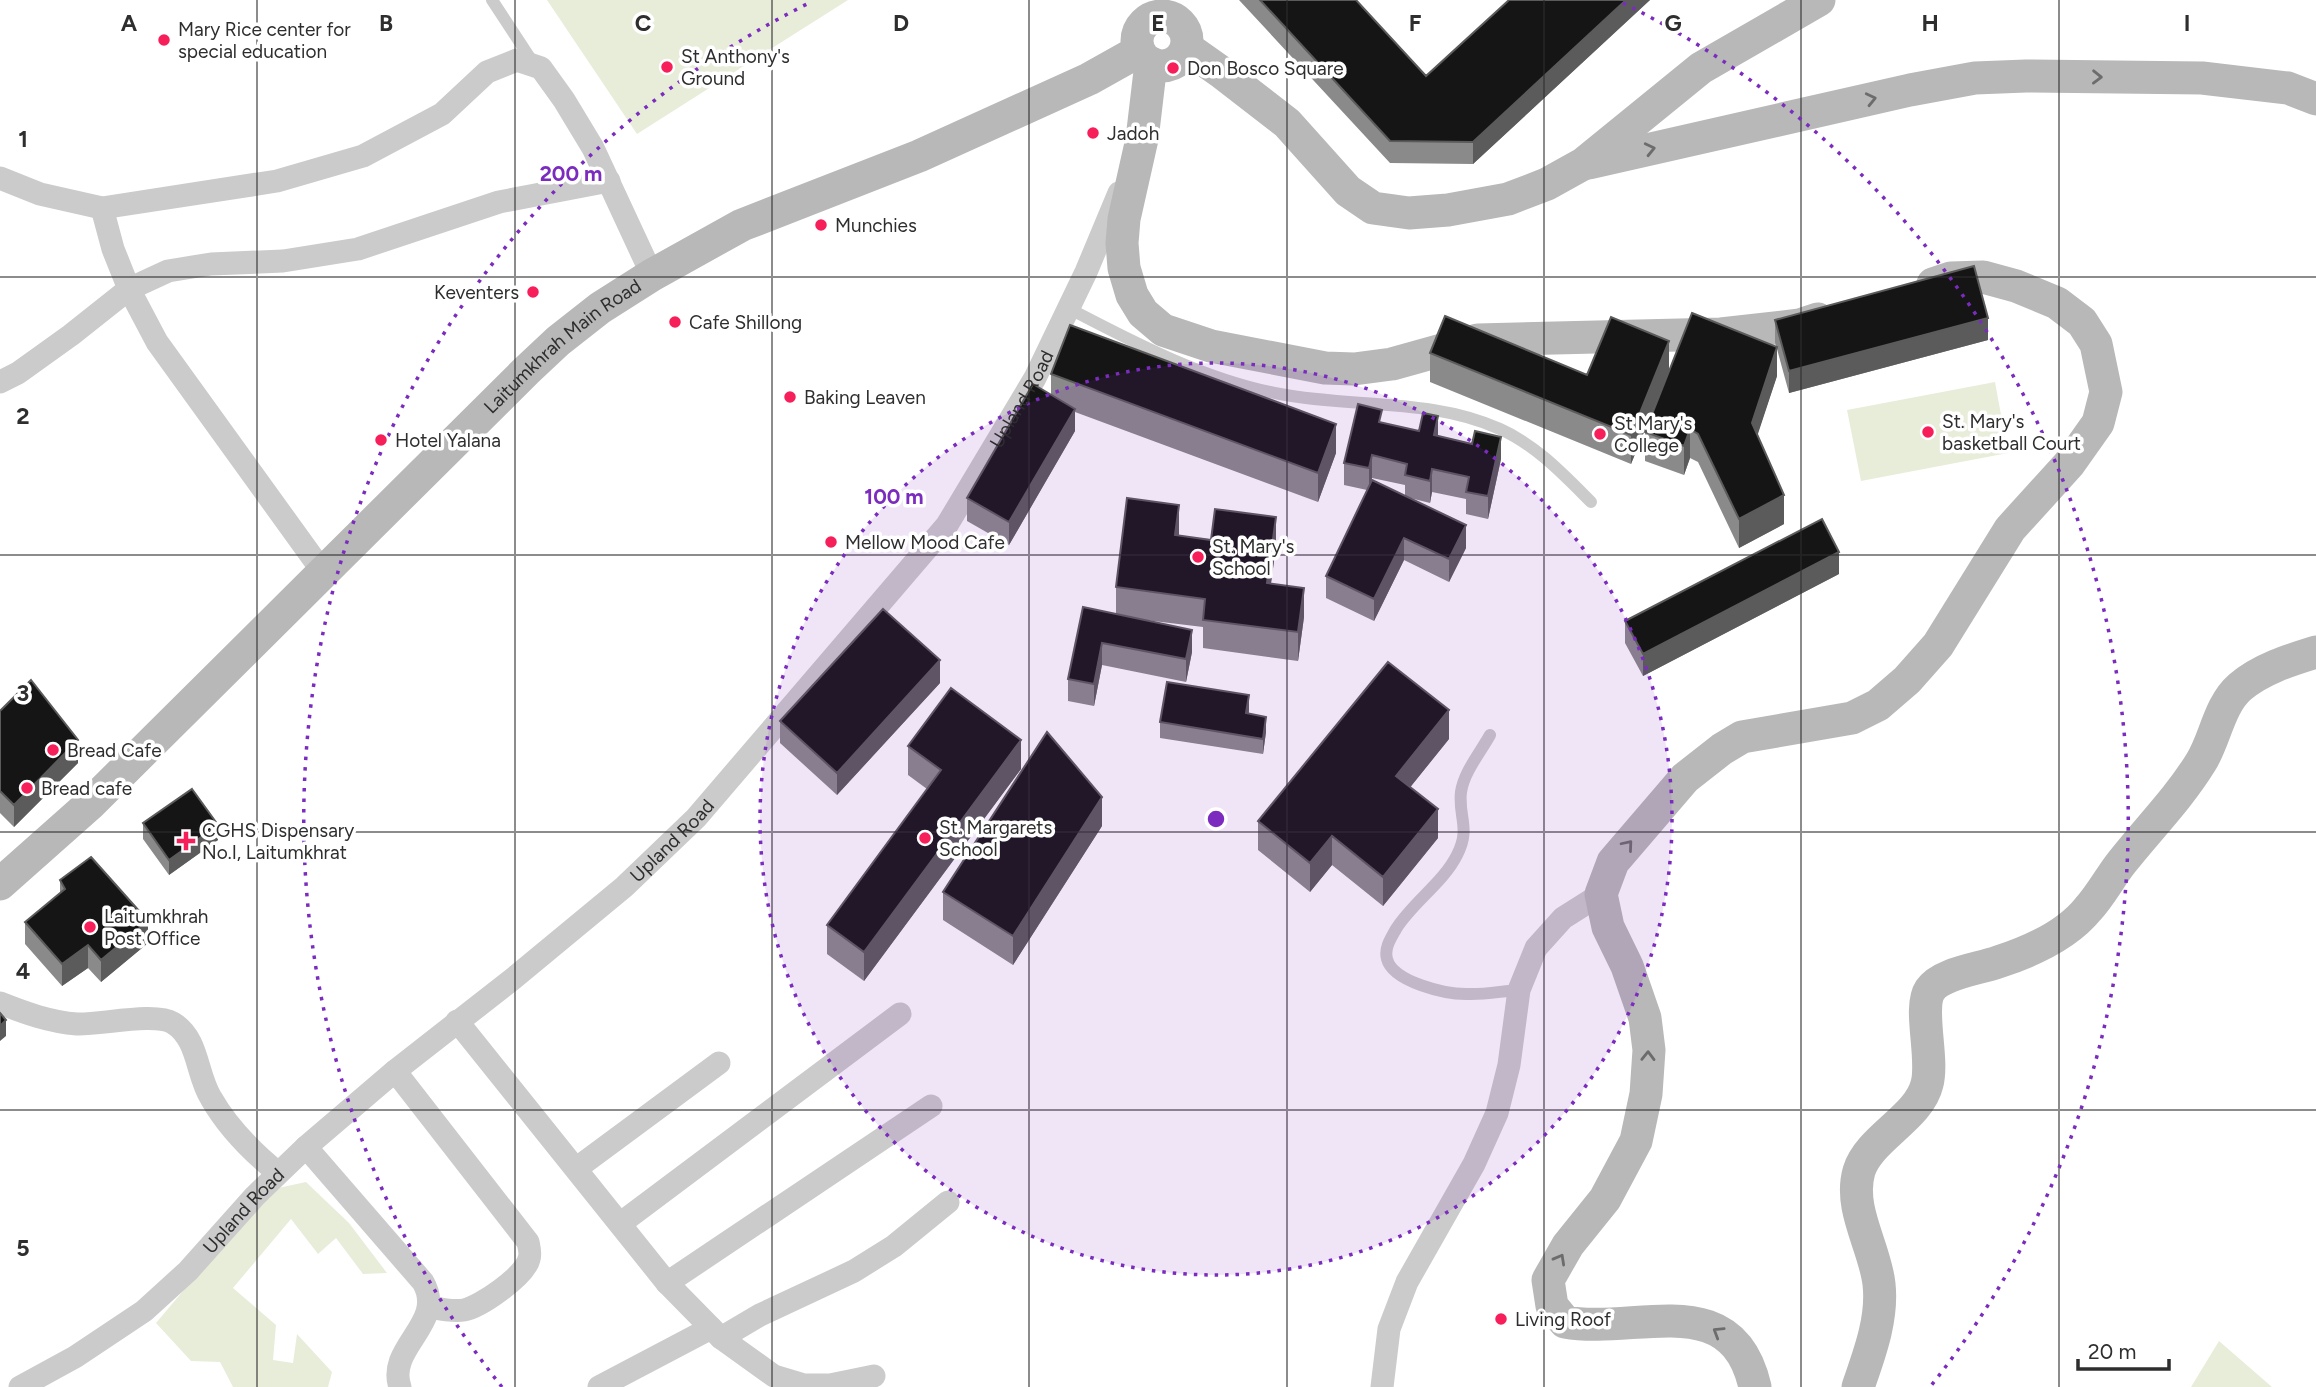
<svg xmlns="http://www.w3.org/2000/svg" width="2316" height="1387" viewBox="0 0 2316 1387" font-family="Figtree,sans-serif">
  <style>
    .green { fill: #e8edda }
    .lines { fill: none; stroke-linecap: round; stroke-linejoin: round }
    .lane { stroke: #cbcbcb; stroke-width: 12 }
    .street { stroke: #cbcbcb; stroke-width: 23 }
    .secondary { stroke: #b8b8b8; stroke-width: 33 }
    .wall { fill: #8a8a8a; fill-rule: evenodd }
    .shaded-wall { fill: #5b5b5b }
    .building { fill: #151515; stroke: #5b5b5b; stroke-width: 2 }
    .oneway { stroke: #6c6c6c }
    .grid { fill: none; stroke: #2e2e2e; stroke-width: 2; stroke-opacity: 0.55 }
    .ring { fill: none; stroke: #7b2cbf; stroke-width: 3.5; stroke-dasharray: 3.5 7 }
    .poi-dot { fill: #f61f59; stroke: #fff; stroke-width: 2.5 }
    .labels { text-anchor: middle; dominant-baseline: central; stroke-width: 7; stroke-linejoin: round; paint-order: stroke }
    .poi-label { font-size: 19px; fill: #2e2e2e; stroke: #fff; text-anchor: start }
    .street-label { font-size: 19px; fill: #2e2e2e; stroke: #fff }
    .grid-label { font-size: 23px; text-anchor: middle; font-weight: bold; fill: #2e2e2e; stroke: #fff; stroke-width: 7; stroke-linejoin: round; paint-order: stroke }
    .centre { fill: #7b2cbf; stroke: #fff; stroke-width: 3.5 }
    .ring-label { font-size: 21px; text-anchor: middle; font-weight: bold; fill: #7b2cbf; stroke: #fff; stroke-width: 7; stroke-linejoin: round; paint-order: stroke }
  </style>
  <rect width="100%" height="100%" fill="#fff"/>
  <path class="green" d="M547,0H848L637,134Z
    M1995,382L2008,453L1861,481L1847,410Z
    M306,1182L349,1223L387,1273L363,1274L336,1238L318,1254L291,1219L233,1288L276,1325L273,1360L293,1363L297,1334L332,1372L328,1387H233L220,1362L191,1361L156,1323L210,1259L278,1188Z
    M2219,1341L2272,1387H2191Z"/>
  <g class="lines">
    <path class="lane" d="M492,0L534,64
      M1068,308C1135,343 1205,380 1280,394C1353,408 1432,398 1500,429C1536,445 1564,475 1591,502
      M1490,735C1480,753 1464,772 1461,792C1458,817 1471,828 1457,855C1443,883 1413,902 1396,929C1391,938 1384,948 1387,959C1393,982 1445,994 1466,994C1484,995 1502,991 1519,990"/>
    <g class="street">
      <path d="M0,178L40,194L102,208L277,181L363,156L442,114L487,72L517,60L541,68L564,100L593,148L652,275"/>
      <path d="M102,208L113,249L129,289L157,342L323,572"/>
      <path d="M0,382L18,373L71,335L129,289L168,271L211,264L283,261L358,249L499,202L609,181"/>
      <path d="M0,1003C25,1013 50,1022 77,1024C100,1025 155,1012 173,1023C199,1039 196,1074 211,1098C228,1128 251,1151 278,1173"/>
      <path d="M457,1021L667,1283L721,1338L774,1376L804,1385H830L874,1376"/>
      <path d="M395,1071L528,1242C529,1247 531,1254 529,1259C525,1276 480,1307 464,1310C453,1312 440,1309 430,1307"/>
      <path d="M306,1147L423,1282C447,1323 386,1347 400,1387"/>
      <path d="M577,1168L719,1063"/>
      <path d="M621,1223L900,1014"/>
      <path d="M667,1283L931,1106"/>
      <path d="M721,1338L760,1315L854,1271L894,1246L948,1202"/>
      <path id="s1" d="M20,1387L75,1357L144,1311L188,1271L255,1196L306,1147L395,1071L514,978L624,887L696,818L947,525L1035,378L1086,272L1119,193"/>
      <path d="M599,1387L711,1328"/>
      <path d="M1382,1387L1389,1329L1407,1282L1474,1164L1497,1113L1509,1065L1519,990L1536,948L1563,918L1601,894"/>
    </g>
    <g class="secondary">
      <circle cx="1162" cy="41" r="25"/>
      <path d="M1187,48L1221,72L1287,123L1348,191L1373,208L1409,213L1448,210L1508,199L1547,184L1583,164L1701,68L1819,0"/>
      <path d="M1151,63L1142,139L1124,219L1122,243L1124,268L1132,295L1143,313L1163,330L1211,346L1325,368L1354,369L1392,364L1478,340L1721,334L1800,325L1818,319"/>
      <path d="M1589,163L1910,90L1975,78L2026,76L2202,78L2288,88L2316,99"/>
      <path id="s2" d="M0,884L89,805L526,371L558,341L600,308L652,275L742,225L919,156L1089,79L1139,51"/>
      <path d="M1755,1387C1732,1285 1636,1335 1565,1322L1552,1306L1548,1280L1568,1245L1605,1199L1636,1141L1646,1094L1649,1050L1645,1018L1627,966L1608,927L1601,894L1613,862L1685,778L1722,749L1742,737L1852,718L1878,705L1907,680L1938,645L2010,529L2069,464L2098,423L2106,392L2096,344L2082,322L2057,303L2016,286L1983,277L1951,278L1933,284"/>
      <path d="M1858,1387C1869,1355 1883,1319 1879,1284C1875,1247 1848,1209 1859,1171C1869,1138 1919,1118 1927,1084C1934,1058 1918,1008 1930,990C1941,973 1979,969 1998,962C2029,952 2067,935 2088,909C2101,895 2110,877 2122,862C2148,829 2179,798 2201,762C2215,740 2219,705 2240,687C2261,669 2290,660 2316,652"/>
    </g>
  </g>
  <path class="wall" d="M1239,0H1356L1426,76L1509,0H1650L1473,164L1390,163Z
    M1775,320L1988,340L1789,393L1777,349V376L1757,435L1784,524L1739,548L1698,462L1690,458L1684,475L1645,461V432L1665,381L1631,464L1430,382V353L1587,375L1669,370L1776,347L1775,342Z
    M1051,374L1336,453L1318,502L1075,412V431L1009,545L967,521V498L1051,395Z
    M1382,423L1438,436L1501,459L1488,519L1466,514V499L1432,492L1430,503L1410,498L1466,548L1449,582L1404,560L1374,621L1326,598V576L1367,490L1344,485V463ZM1372,478L1405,485V496L1371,484Z
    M1179,536L1276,546L1271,584L1304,617L1298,661L1203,648V627L1145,620L1192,652L1186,682L1102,665L1094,706L1068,701V679L1116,614V587Z
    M1839,574L1643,676L1625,643V621Z
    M940,683L837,795L780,743V721Z
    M1249,710V714L1266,732L1263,754L1160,738V722Z
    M0,711L78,763L14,827L0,813Z
    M1449,739L1410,787L1438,838L1383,906L1332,865L1310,892L1258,850V821Z
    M908,746L1021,769L864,981L827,954V925L927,789L908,775Z
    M143,823L218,840L169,875L143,839Z
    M1102,826L1013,965L943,920V892Z
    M60,880L148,943L101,982L88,968L62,986L25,944V922L60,893Z"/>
  <path class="shaded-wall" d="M1626,0H1650L1473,164V142Z
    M1988,318V340L1789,393V371Z
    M1669,341V370L1631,464V435Z
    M1777,347V376L1752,452V423Z
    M1075,409V431L1009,545V522Z
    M1438,416V438L1434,435Z
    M1336,424V453L1318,502V473Z
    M1690,429V458L1684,475V446Z
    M1501,437V459L1488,519V496Z
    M1372,455V478L1369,490V468Z
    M1432,469V492L1430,503V481Z
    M1784,495V524L1739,548V519Z
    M1179,505V534L1175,564V535Z
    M1276,517V546L1267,612V583Z
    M1466,525V548L1449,582V559Z
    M1404,538V560L1374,621V599Z
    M1839,552V574L1643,676V654Z
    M1304,588V617L1298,661V632Z
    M1192,630V652L1186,682V659Z
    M1102,643V665L1094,706V684Z
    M940,660V683L837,795V773Z
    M1249,695V710L1246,729V713Z
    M1449,710V739L1396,805V776Z
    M1266,717V732L1263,754V739Z
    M78,740V763L14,827V805Z
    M1021,740V769L864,981V952Z
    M1102,797V826L1013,965V936Z
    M1438,809V838L1383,906V877Z
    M218,825V840L169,875V860Z
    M1332,836V865L1310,892V863Z
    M148,921V943L101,982V960Z
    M88,945V968L62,986V964Z
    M6,1020V1036L0,1041V1026Z"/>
  <path class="building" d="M1260,0H1356L1426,76L1509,0H1626L1473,142L1390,141Z
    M1974,266L1988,318L1789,371L1775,320Z
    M1692,313L1777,347L1752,423L1784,495L1739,519L1698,434L1690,429L1684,446L1645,432Z
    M1445,316L1587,375L1611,317L1669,341L1631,435L1430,353Z
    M1070,325L1336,424L1318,473L1051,374Z
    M1033,384L1075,409L1009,522L967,498Z
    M1358,404L1382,410L1379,422L1419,431L1423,413L1438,416L1434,435L1472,444L1475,431L1501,437L1488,496L1466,492L1469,477L1432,469L1430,481L1405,475L1407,464L1372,455L1369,468L1344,463Z
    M1372,480L1466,525L1449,559L1404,538L1374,599L1326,576Z
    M1127,498L1179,505L1175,535L1211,540L1215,509L1276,517L1267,583L1304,588L1298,632L1203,620L1205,599L1116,587Z
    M1822,519L1839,552L1643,654L1625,621Z
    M1083,607L1192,630L1186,659L1102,643L1094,684L1068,679Z
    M883,609L940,660L837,773L780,721Z
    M1388,662L1449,710L1396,776L1438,809L1383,877L1332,836L1310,863L1258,821Z
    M31,680L78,740L14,805L0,791V711Z
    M1167,682L1249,695L1246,713L1266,717L1263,739L1160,722Z
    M951,688L1021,740L864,952L827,925L941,770L908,746Z
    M1047,732L1102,797L1013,936L943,892Z
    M192,789L218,825L169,860L143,823Z
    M91,857L148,921L101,960L88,945L62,964L25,922L65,889L60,880Z
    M0,1013L6,1020L0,1026Z"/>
  <defs><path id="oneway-chevron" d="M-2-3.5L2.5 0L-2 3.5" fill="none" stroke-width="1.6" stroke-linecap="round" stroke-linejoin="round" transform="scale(1.75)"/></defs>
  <g class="oneway">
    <use href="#oneway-chevron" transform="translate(2097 77) rotate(1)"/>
    <use href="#oneway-chevron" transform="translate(1871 99) rotate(-13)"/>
    <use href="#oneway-chevron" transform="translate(1650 149) rotate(-13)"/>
    <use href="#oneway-chevron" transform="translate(1628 845) rotate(-50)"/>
    <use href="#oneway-chevron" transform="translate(1648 1056) rotate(-89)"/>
    <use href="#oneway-chevron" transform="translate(1560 1259) rotate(-61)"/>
    <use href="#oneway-chevron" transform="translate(1718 1332) rotate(-148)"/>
  </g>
  <path class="grid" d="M257,0V1387M515,0V1387M772,0V1387M1029,0V1387M1287,0V1387M1544,0V1387M1801,0V1387M2059,0V1387M0,277H2316M0,555H2316M0,832H2316M0,1110H2316"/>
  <circle cx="1216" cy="819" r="456" fill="#7b2cbf" fill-opacity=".12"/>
  <g class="ring">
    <circle cx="1216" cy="819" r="456"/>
    <path d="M502 1387A912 912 0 0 1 809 3M1623 3A912 912 0 0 1 1930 1387"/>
  </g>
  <g class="poi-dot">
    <circle cx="164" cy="40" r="7"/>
    <circle cx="667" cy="67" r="7"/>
    <circle cx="1173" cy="68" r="7"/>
    <circle cx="1093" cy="133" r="7"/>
    <circle cx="821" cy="225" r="7"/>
    <circle cx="533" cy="292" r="7"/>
    <circle cx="675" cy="322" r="7"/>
    <circle cx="790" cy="397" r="7"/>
    <circle cx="1928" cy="432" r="7"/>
    <circle cx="1600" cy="434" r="7"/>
    <circle cx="381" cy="440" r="7"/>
    <circle cx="831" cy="542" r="7"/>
    <circle cx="1198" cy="557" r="7"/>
    <circle cx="53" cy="750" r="7"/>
    <circle cx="27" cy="788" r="7"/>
    <circle cx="925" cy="838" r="7"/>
    <path d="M182.5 830.5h7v7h7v7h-7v7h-7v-7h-7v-7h7z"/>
    <circle cx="90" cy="927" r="7"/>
    <circle cx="1501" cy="1319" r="7"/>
  </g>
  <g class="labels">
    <g class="poi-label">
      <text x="178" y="29">Mary Rice center for<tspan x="178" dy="22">special education</tspan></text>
      <text x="681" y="56">St Anthony's<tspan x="681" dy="22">Ground</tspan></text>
      <text x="1187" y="68">Don Bosco Square</text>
      <text x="1107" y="133">Jadoh</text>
      <text x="835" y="225">Munchies</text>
      <text x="519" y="292" text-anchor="end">Keventers</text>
      <text x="689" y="322">Cafe Shillong</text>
      <text x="804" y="397">Baking Leaven</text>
      <text x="1942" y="421">St. Mary's<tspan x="1942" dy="22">basketball Court</tspan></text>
      <text x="1614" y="423">St Mary's<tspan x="1614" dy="22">College</tspan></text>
      <text x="395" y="440">Hotel Yalana</text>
      <text x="845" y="542">Mellow Mood Cafe</text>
      <text x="1212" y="546">St. Mary's<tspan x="1212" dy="22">School</tspan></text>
      <text x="67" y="750">Bread Cafe</text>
      <text x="41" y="788">Bread cafe</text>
      <text x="939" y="827">St. Margarets<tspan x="939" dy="22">School</tspan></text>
      <text x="202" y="830">CGHS Dispensary<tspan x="202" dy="22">No.I, Laitumkhrat</tspan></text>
      <text x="104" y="916">Laitumkhrah<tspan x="104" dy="22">Post Office</tspan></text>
      <text x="1515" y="1319">Living Roof</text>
    </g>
    <g class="street-label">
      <text stroke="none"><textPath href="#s2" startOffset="779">Laitumkhrah Main Road</textPath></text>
      <text stroke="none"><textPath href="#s1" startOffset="1419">Upland Road</textPath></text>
      <text stroke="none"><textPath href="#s1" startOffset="854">Upland Road</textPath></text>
      <text stroke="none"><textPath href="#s1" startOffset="287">Upland Road</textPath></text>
    </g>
  </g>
  <g class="grid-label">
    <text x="129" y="31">A</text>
    <text x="386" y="31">B</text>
    <text x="643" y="31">C</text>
    <text x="901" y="31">D</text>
    <text x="1158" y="31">E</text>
    <text x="1415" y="31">F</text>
    <text x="1673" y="31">G</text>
    <text x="1930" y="31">H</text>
    <text x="2187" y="31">I</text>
    <text x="23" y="147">1</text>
    <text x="23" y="424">2</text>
    <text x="23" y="701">3</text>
    <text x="23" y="979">4</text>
    <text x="23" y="1256">5</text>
  </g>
  <circle cx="1216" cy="819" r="10" class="centre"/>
  <g class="ring-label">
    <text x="571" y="181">200 m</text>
    <text x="894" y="504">100 m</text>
  </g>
  <path d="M2078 1359v10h91v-10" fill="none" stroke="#2e2e2e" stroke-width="3.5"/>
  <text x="2088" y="1359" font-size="21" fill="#2e2e2e" stroke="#ffffff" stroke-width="5" paint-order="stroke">20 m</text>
</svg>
